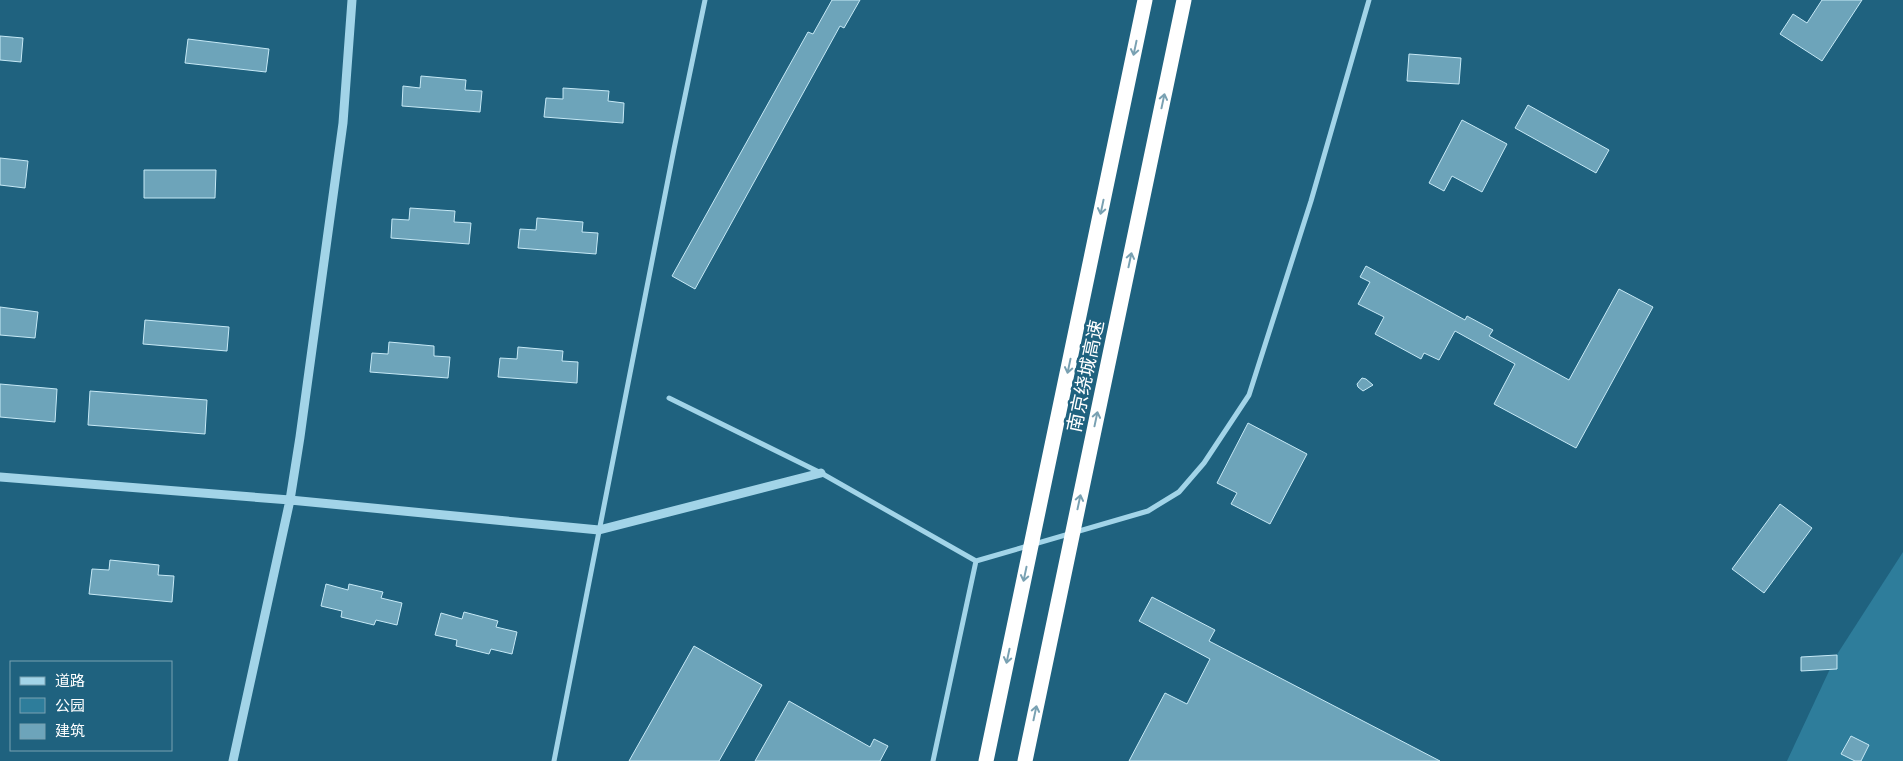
<svg xmlns="http://www.w3.org/2000/svg" width="1903" height="761" viewBox="0 0 1903 761" font-family="Mulish,'Noto Sans SC',sans-serif">
  <style>
    .green { fill: #2e7d9b }
    .building { fill: #6da4ba; stroke: #c6e9f6 }
    .lines { fill: none; stroke-linecap: round; stroke-linejoin: round }
    .minor { stroke: #a2d4e8; stroke-width: 5 }
    .tertiary { stroke: #a2d4e8; stroke-width: 9 }
    .motorway { stroke: #fff; stroke-width: 15 }
    .oneway { stroke: #79a1b2 }
    .labels { text-anchor: middle; dominant-baseline: central; stroke-width: 5; stroke-linejoin: round; paint-order: stroke }
    .street-label { font-size: 19px; fill: #fff; stroke: #1f627f }
  </style>
  <rect width="100%" height="100%" fill="#1f627f"/>
  <path class="green" d="M1903,552V761H1787L1836,656Z"/>
  <path class="building" d="M832,0H860L844,28L840,26L695,289L672,276L808,32L813,34Z
    M1822,0H1862L1822,61L1780,34L1793,14L1807,23Z
    M0,36L23,38L21,62L0,60Z
    M188,39L269,49L266,72L185,63Z
    M1409,54L1461,58L1459,84L1407,81Z
    M421,76L466,80L465,90L482,91L480,112L402,106L403,86L420,88Z
    M563,88L609,91L608,101L624,103L623,123L544,117L546,98L563,99Z
    M1528,105L1609,150L1596,173L1515,128Z
    M1462,120L1507,144L1482,192L1452,176L1444,191L1429,183Z
    M0,158L28,161L25,188L0,185Z
    M144,170H216L215,198H144Z
    M410,208L455,211L454,222L471,223L469,244L391,238L392,219L409,220Z
    M537,218L583,222L582,232L598,233L596,254L518,248L520,229L536,230Z
    M1366,266L1465,320L1467,316L1493,330L1489,336L1569,380L1619,289L1653,307L1576,448L1494,404L1515,364L1455,331L1439,360L1424,353L1421,359L1375,334L1384,317L1358,304L1370,282L1360,277Z
    M0,307L38,312L35,338L0,335Z
    M145,320L229,327L227,351L143,344Z
    M389,342L434,346V356L450,357L448,378L370,372L372,353L388,354Z
    M518,347L563,351L562,361L578,362L577,383L498,377L500,358L517,359Z
    M1362,378L1366,379L1373,385L1363,391L1358,387L1357,384Z
    M0,384L57,389L55,422L0,417Z
    M90,391L207,400L205,434L88,425Z
    M1248,423L1307,454L1270,524L1231,504L1237,493L1217,483Z
    M1780,504L1812,528L1764,593L1732,569Z
    M110,560L159,565L158,575L174,576L172,602L89,594L92,569L109,570Z
    M326,584L348,590L349,584L383,592L381,598L402,603L397,625L376,620L374,625L341,617L342,611L321,606Z
    M1152,597L1215,630L1209,641L1440,761H1129L1165,693L1187,704L1210,659L1139,621Z
    M464,612L498,621L496,627L517,632L512,654L491,649L489,654L456,646L457,640L435,635L441,613L462,619Z
    M694,646L762,685L719,761H629Z
    M1837,655V669L1801,671V657Z
    M789,701L870,747L874,739L888,746L880,761H755Z
    M1851,736L1869,745L1861,761H1855L1841,754Z"/>
  <g class="lines">
    <path class="minor" d="M669,398L821,473L976,561L933,761
      M976,561L1148,511L1179,492L1204,463L1249,395L1311,201L1369,0
      M554,761L674,149L705,0"/>
    <path class="tertiary" d="M0,477L290,500L599,530L821,473
      M233,761L290,500L300,437L343,123L352,0"/>
    <path class="motorway" d="M986,761L1145,0
      M1025,761L1184,0"/>
  </g>
  <defs><path id="oneway-shaft" d="M-6 0H5M1.5-3L5.5 0L1.5 3" fill="none" stroke-width="1.6" stroke-linecap="round" stroke-linejoin="round" transform="scale(1.25)"/></defs>
  <g class="oneway">
    <use href="#oneway-shaft" transform="translate(1135 48) rotate(102)"/>
    <use href="#oneway-shaft" transform="translate(1163 101) rotate(-78)"/>
    <use href="#oneway-shaft" transform="translate(1102 207) rotate(102)"/>
    <use href="#oneway-shaft" transform="translate(1130 260) rotate(-78)"/>
    <use href="#oneway-shaft" transform="translate(1069 366) rotate(102)"/>
    <use href="#oneway-shaft" transform="translate(1096 419) rotate(-78)"/>
    <use href="#oneway-shaft" transform="translate(1079 502) rotate(-78)"/>
    <use href="#oneway-shaft" transform="translate(1025 574) rotate(102)"/>
    <use href="#oneway-shaft" transform="translate(1008 656) rotate(102)"/>
    <use href="#oneway-shaft" transform="translate(1035 713) rotate(-78)"/>
  </g>
  <g class="labels">
    <g class="street-label">
      <text transform="translate(1085 376) rotate(-78)">南京绕城高速</text>
    </g>
  </g>
  <rect x="10" y="661" width="162" height="90" fill="#1f627f" stroke="#79a1b2"/>
  <rect x="20" y="677" width="25" height="8" fill="#a2d4e8" stroke="#79a1b2"/>
  <text x="55" y="686" font-size="15" fill="#ffffff">道路</text>
  <rect x="20" y="698" width="25" height="15" fill="#2e7d9b" stroke="#79a1b2"/>
  <text x="55" y="711" font-size="15" fill="#ffffff">公园</text>
  <rect x="20" y="724" width="25" height="15" fill="#6da4ba" stroke="#79a1b2"/>
  <text x="55" y="736" font-size="15" fill="#ffffff">建筑</text>
</svg>
